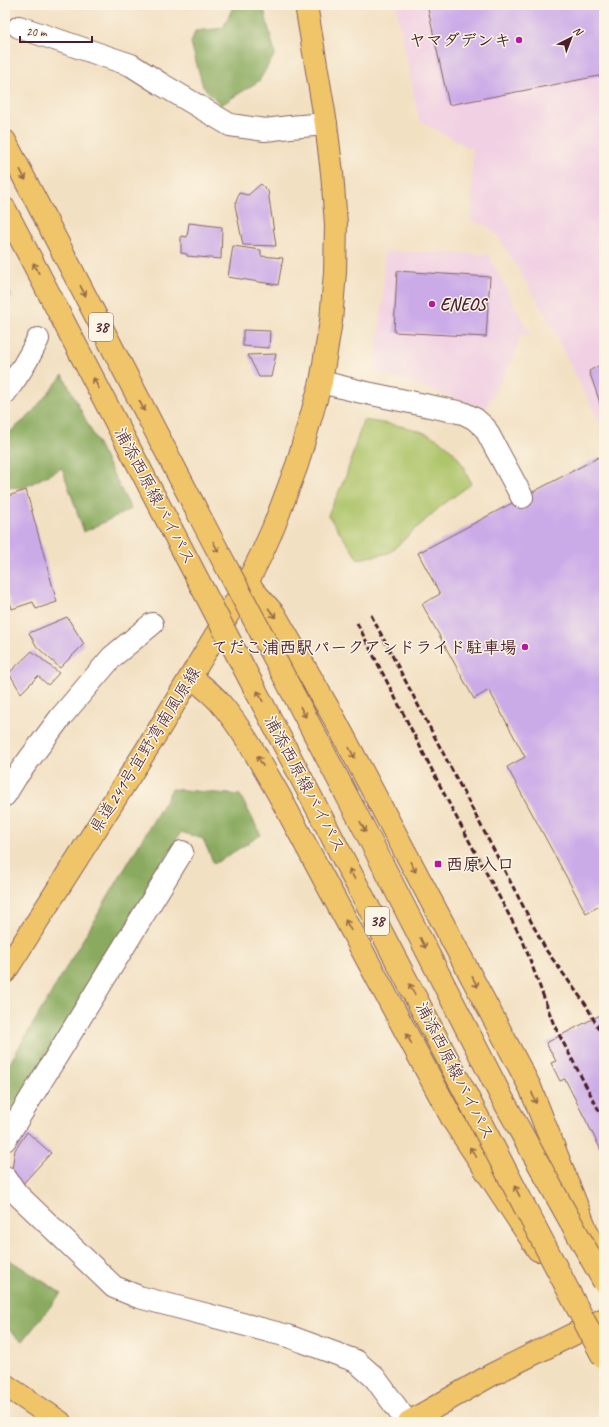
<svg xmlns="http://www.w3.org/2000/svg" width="609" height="1427" viewBox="0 0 609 1427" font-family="Caveat,'Klee One',sans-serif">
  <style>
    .built { fill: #f1d0e3 }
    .green { fill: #aec56a; stroke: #7c724a }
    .forest { fill: #8aaa5e; stroke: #6a6444 }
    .building { fill: #cbaae8 }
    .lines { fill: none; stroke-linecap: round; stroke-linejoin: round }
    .minor-casing { stroke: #856360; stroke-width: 24 }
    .major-casing { stroke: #856360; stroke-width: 24 }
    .minor { stroke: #fff; stroke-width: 22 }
    .major { stroke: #f0c469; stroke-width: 22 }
    .rail { stroke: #4a1f2b; stroke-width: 3; stroke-dasharray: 6 3; stroke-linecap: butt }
    .major-bridge-casing { stroke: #856360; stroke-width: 24; stroke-linecap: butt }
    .major-bridge { stroke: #f0c469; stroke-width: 22 }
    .oneway { stroke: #956947 }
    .poi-dot { fill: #b5179e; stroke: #fcf5e5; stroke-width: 1.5 }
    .labels { text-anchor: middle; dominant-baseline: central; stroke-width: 3; stroke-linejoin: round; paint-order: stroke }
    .shield { fill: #fcf5e5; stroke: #7f5f63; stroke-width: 1 }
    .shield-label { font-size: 16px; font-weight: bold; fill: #4a1f2b }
    .poi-label { font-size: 17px; font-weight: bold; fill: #4a1f2b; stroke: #fcf5e5; text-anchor: end }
    .street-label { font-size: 17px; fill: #4a1f2b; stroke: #fcf5e5 }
  </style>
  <rect width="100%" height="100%" fill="#fcf5e5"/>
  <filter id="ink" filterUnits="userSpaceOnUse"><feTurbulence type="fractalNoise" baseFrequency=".025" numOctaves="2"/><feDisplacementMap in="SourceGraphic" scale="8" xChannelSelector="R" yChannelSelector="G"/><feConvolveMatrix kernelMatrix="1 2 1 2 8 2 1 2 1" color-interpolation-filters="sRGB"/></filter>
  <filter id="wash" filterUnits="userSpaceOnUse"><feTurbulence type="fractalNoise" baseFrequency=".012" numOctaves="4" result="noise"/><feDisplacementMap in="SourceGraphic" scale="16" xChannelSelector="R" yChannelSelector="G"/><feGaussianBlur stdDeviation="0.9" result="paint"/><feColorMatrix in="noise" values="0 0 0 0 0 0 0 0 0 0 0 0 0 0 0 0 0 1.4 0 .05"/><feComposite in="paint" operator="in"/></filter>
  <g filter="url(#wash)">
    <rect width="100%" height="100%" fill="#f2e0c2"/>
    <path class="built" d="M396,5H604V431L543,310L498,236L487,226L471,221L473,150L419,120Z
      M384,251L488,254L531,336L520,334L516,354L485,408L374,371L383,300Z"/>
    <path class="green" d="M363,420C400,426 441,428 462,464C465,470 468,478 471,484L441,506L389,553L358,559L328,515L346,476Z"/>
    <path class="forest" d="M234,5H263L275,54L259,81L221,105L203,87L191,43L195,31L223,28Z
      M5,283L11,295L5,307Z
      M63,375L131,509L84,532L62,468L23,488L5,487V436L29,416Z
      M172,789L240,795L261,835L214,864L203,839L181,832L5,1136V1071Z
      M5,1257L61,1293L23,1341L5,1327Z"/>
    <g id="blocks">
      <path class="building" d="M427,5H604V75L449,105Z
        M261,184L268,191L276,246L243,245L235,205L239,193L248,195Z
        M189,223L222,227L221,259L187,256V254L181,253V236L187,237Z
        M233,246L261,250V256L283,258L278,285L228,277Z
        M397,271L490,277L486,337L394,332Z
        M243,330L270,331L269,348L243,346Z
        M276,354L271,377H259L248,355Z
        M604,363V414L589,371Z
        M599,457L604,467V909L602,905L586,913L507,767L525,757L489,690L474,699L422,604L440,594L418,553Z
        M26,490L57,602L36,609L33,602L12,609L5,586V497Z
        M67,617L84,644L60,668L37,647L29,633Z
        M32,651L59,673L48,685L38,676L21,693L9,673Z
        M604,1013V1156L565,1079L560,1081L551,1063L556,1061L546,1043Z
        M27,1132L51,1153L18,1189L11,1175L15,1150Z"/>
    </g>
  </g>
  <g filter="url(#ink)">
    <use href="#blocks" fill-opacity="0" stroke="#856360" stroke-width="1"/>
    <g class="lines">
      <g class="minor-casing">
        <path id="minor" d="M19,27L131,65L161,84L230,125L265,130L290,127L326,124
          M321,382L362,392L463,413L475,419L485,428L522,497
          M5,393C18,376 29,358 38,339
          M5,795L16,777L60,718L112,657L152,624
          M5,1140L182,852
          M5,1177L17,1194L114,1287L139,1297L288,1336L356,1361L375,1378L407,1422"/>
      </g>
      <g class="major-casing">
        <path id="major" d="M5,141L198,513
          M5,209L172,530
          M247,583L275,615L334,718L530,1087L593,1247
          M191,677C201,685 212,693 221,704C244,731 261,764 279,795L454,1122L538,1250
          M5,972L150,744L247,583L262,553L274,526L297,465L321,382L331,321L335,272L336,224L332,173L326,124L306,5
          M5,1385L60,1422
          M409,1422L493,1374L604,1319"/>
      </g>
      <use href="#minor" class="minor"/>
      <use href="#major" class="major"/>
      <path class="rail" d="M371,615L546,950L586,1005L604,1039
        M357,623L453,811L523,941L554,1025L604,1120"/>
      <g class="major-bridge-casing">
        <path id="major-bridge" d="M198,513L366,832L501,1096L604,1282
          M172,530L604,1359"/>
      </g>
      <use href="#major-bridge" class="major-bridge"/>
    </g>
    <defs><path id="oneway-shaft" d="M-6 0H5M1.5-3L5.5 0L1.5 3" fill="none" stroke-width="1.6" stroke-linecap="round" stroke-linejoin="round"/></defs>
    <g class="oneway">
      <use href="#oneway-shaft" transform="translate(23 175) rotate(63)"/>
      <use href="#oneway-shaft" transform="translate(36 268) rotate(-118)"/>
      <use href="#oneway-shaft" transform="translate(83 291) rotate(63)"/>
      <use href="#oneway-shaft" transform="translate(96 383) rotate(-118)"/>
      <use href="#oneway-shaft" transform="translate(142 406) rotate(63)"/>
      <use href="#oneway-shaft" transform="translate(216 547) rotate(62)"/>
      <use href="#oneway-shaft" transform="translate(272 613) rotate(53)"/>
      <use href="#oneway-shaft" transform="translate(260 696) rotate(-118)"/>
      <use href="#oneway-shaft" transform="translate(303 712) rotate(62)"/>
      <use href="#oneway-shaft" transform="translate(352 753) rotate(62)"/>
      <use href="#oneway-shaft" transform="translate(260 761) rotate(-120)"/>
      <use href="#oneway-shaft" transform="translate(363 827) rotate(62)"/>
      <use href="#oneway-shaft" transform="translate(413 867) rotate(62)"/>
      <use href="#oneway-shaft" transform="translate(352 874) rotate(-118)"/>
      <use href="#oneway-shaft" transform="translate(348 925) rotate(-118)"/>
      <use href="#oneway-shaft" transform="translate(423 943) rotate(63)"/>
      <use href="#oneway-shaft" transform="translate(475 982) rotate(62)"/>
      <use href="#oneway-shaft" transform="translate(412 989) rotate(-118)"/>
      <use href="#oneway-shaft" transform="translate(409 1039) rotate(-118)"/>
      <use href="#oneway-shaft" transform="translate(534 1098) rotate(69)"/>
      <use href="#oneway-shaft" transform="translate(473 1152) rotate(-124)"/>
      <use href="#oneway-shaft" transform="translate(517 1191) rotate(-117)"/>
    </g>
  </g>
  <g class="poi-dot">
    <circle cx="519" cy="40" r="4"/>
    <circle cx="432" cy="304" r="4"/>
    <circle cx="525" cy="647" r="4"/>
    <rect x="434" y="860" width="8" height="8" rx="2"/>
  </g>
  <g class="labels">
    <g class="shield">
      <rect x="89" y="313" width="24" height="28" rx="3"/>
      <rect x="365" y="907" width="24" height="28" rx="3"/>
    </g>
    <g class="shield-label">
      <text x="101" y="327">38</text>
      <text x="377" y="921">38</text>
    </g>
    <g class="poi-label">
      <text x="511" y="40">ヤマダデンキ</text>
      <text x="440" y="304" text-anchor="start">ENEOS</text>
      <text x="517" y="647">てだこ浦西駅パークアンドライド駐車場</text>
      <text x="446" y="864" text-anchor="start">西原入口</text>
    </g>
    <g class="street-label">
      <text transform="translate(155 496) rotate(62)">浦添西原線バイパス</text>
      <text transform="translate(145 750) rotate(-58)">県道241号宜野湾南風原線</text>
      <text transform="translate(305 784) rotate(62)">浦添西原線バイパス</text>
      <text transform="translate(455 1071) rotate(63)">浦添西原線バイパス</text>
    </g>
  </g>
  <rect width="609" height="1427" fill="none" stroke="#fcf5e5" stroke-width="20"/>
  <g transform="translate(571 38) rotate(42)" stroke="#fcf5e5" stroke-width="3" paint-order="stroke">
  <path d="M0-3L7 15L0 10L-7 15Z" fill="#4a1f2b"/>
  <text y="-6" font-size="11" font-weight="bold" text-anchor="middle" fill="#4a1f2b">N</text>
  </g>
  <path d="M20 36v6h72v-6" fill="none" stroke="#4a1f2b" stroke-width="2"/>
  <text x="26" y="36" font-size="12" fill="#4a1f2b" stroke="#fcf5e5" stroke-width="3" paint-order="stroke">20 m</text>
</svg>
